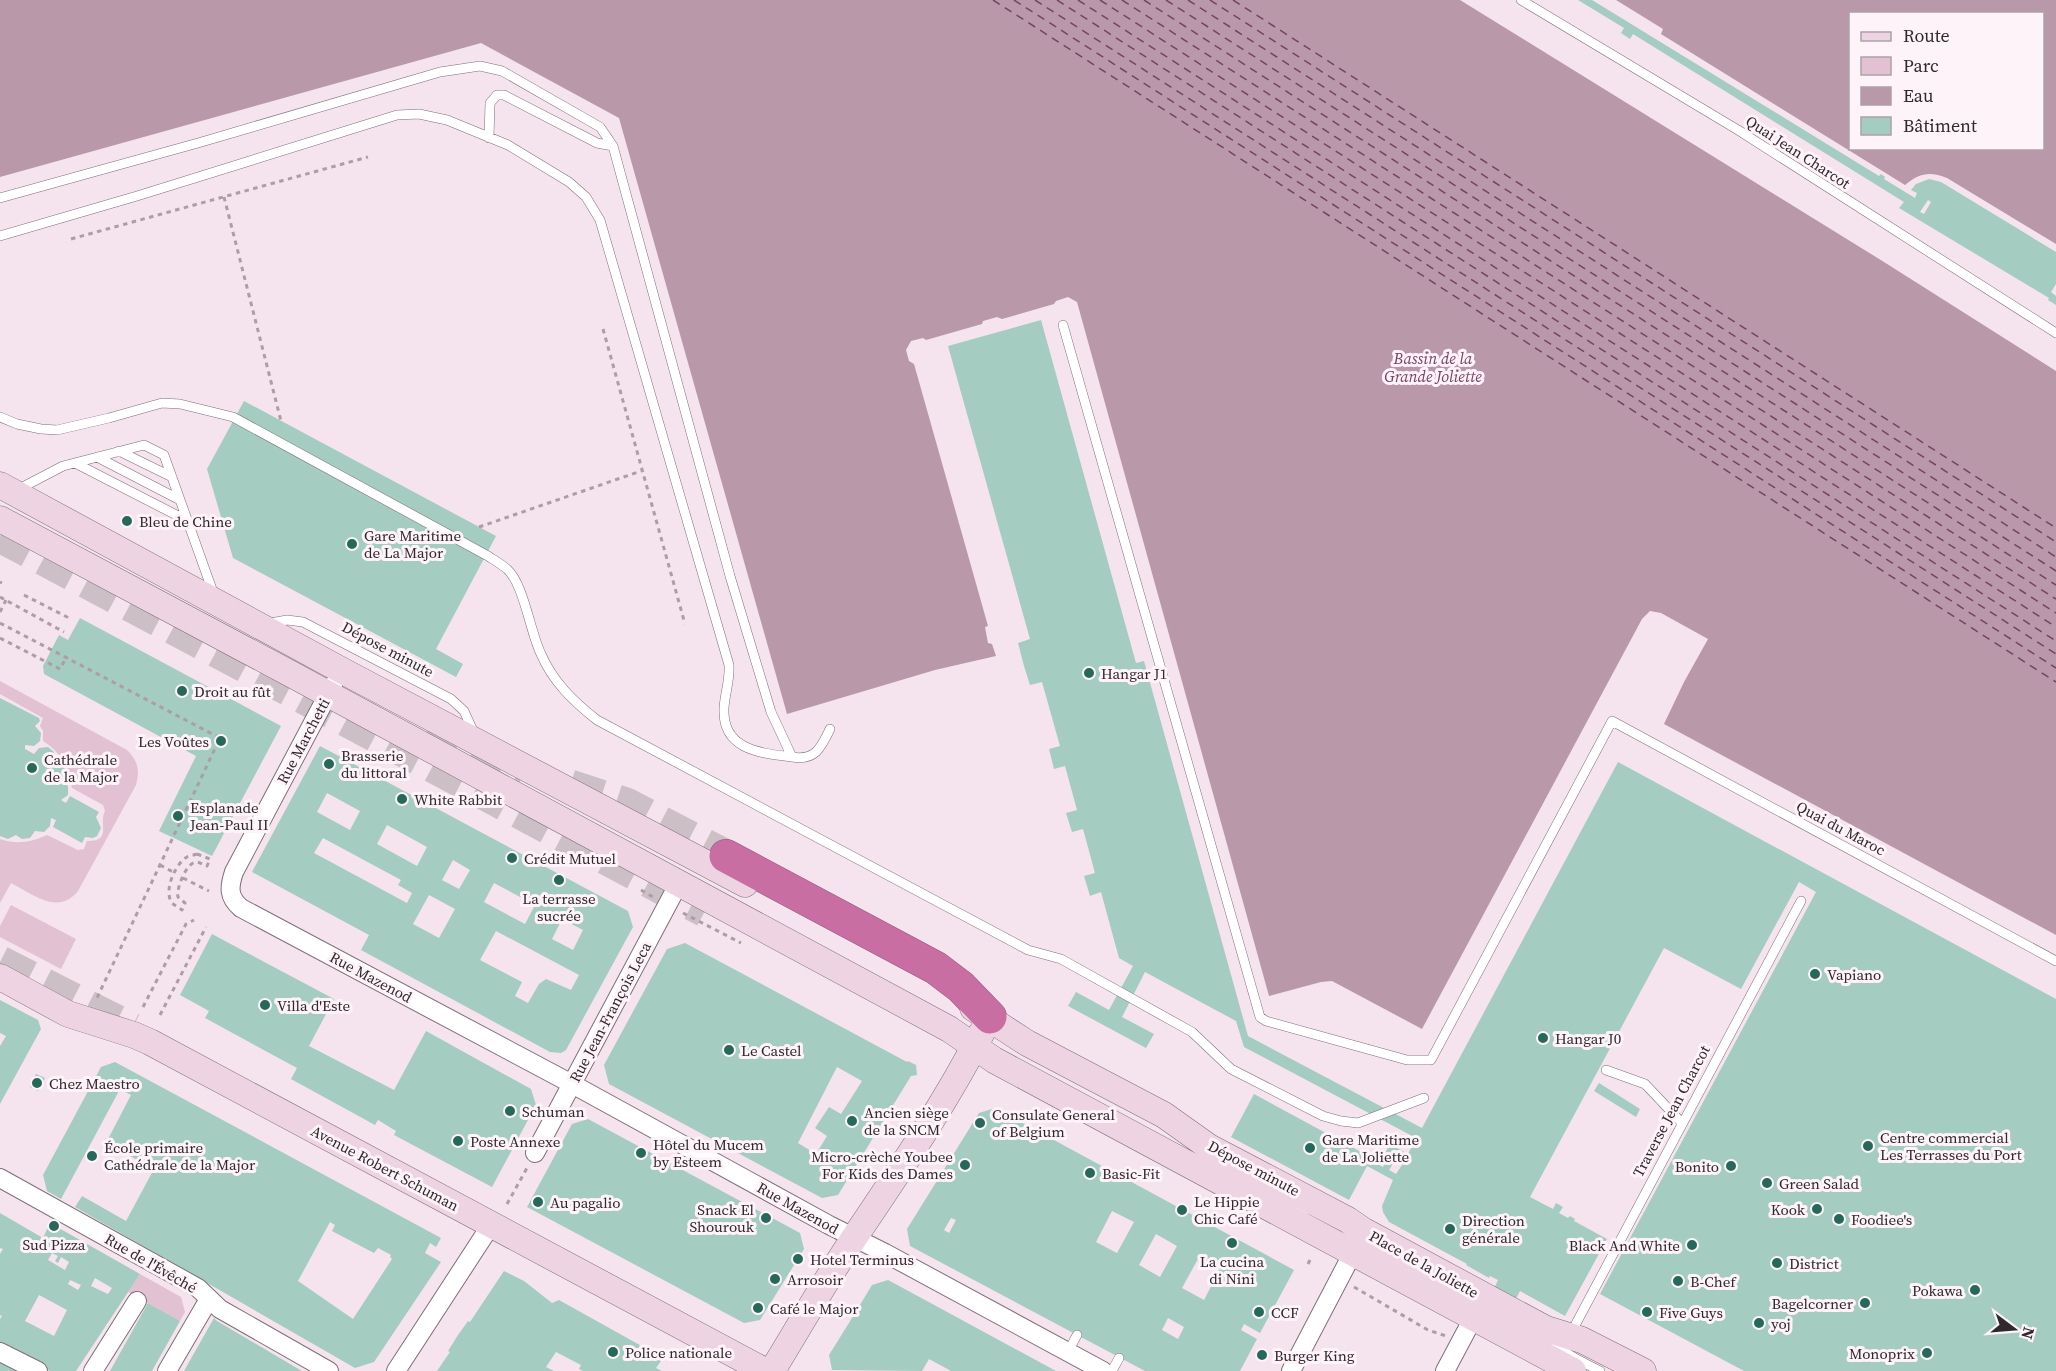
<svg xmlns="http://www.w3.org/2000/svg" width="2056" height="1371" viewBox="0 0 2056 1371" font-family="'Source Serif 4',serif">
  <style>
    .green { fill: #e2c1d2 }
    .water { fill: #b998a9; fill-rule: evenodd }
    .lines { fill: none; stroke-linecap: round; stroke-linejoin: round }
    .ferry { stroke: #754560; stroke-width: 1.5; stroke-dasharray: 8 6; stroke-linecap: butt }
    .building { fill: #a4ccc0; fill-rule: evenodd }
    .highway-tunnel { stroke: #cdbfc6; stroke-width: 33; stroke-dasharray: 33 16; stroke-linecap: butt }
    .lane-casing { stroke: #7e6f77; stroke-width: 10 }
    .street-casing { stroke: #7e6f77; stroke-width: 20 }
    .secondary-casing { stroke: #7e6f77; stroke-width: 27 }
    .highway-casing { stroke: #925679; stroke-width: 34 }
    .path { stroke: #ab9ea5; stroke-width: 3; stroke-dasharray: 4.5 4.5; stroke-linecap: butt }
    .lane { stroke: #fff; stroke-width: 9 }
    .street { stroke: #fff; stroke-width: 18 }
    .secondary { stroke: #eed4e3; stroke-width: 26 }
    .highway { stroke: #c86ea2; stroke-width: 33 }
    .poi-dot { fill: #26695a; stroke: #fef3f9; stroke-width: 2 }
    .labels { text-anchor: middle; dominant-baseline: central; stroke-width: 6; stroke-linejoin: round; paint-order: stroke }
    .street-label { font-size: 15px; fill: #2f292c; stroke: #fef3f9 }
    .poi-label { font-size: 15px; fill: #2f292c; stroke: #fef3f9; text-anchor: start }
    .water-label { font-size: 16px; font-style: italic; fill: #754560; stroke: #fef3f9 }
  </style>
  <rect width="100%" height="100%" fill="#f5e4ed"/>
  <path class="green" d="M0,681L127,750C138,761 140,770 136,785L78,891C58,916 33,894 11,883L0,903V839C17,845 32,842 47,835L78,850L84,849L87,841C113,841 98,824 105,811L103,805L72,788C68,767 62,753 43,741V731L40,726L43,718L0,694Z
    M11,905L76,939L61,969L0,937V926Z
    M140,1274L181,1297L185,1312L180,1321L128,1292Z"/>
  <path class="water" d="M0,0H1460L1884,262L2056,371V935L1664,724L1684,682L1708,639L1661,613L1650,611L1642,619L1422,1029L1332,981L1321,982L1269,996L1077,302L1068,297L1056,301L1054,304L1002,319L997,317L983,321L982,324L926,340L923,338L911,341L906,350L909,361L914,364L988,626L985,627L988,643L992,644L996,656L935,670L787,714L619,118L481,43L0,177Z
    M1616,0H2056V244L1947,178C1930,171 1919,173 1905,185L1661,34L1663,29ZM1850,14H2042V148H1850Z"/>
  <g class="lines">
    <path class="ferry" d="M993,0L2056,682
      M1014,0L2056,668
      M1035,0L2056,654
      M1057,0L2056,641
      M1078,0L2056,627
      M1100,0L2056,613
      M1122,0L2056,599
      M1144,0L2056,585
      M1166,0L2056,571
      M1188,0L2056,557
      M1210,0L2056,542
      M1233,0L2056,528"/>
  </g>
  <path class="building" d="M1578,0H1592L1879,176L1881,174L1885,177L1884,179L1915,198L1917,193L1911,190L1916,184L1929,179L1941,182L2056,252V284L2051,292L2056,296V305L2048,300L2049,298L1899,208L1904,202L1633,34L1630,39L1621,33L1624,28ZM1928,200L1931,202L1924,214L1920,212Z
    M1041,320L1136,663L1144,661L1248,1036L1422,1128L1618,762L2056,999V1371H1744L1600,1294L1816,892L1799,882L1741,989L1664,948L1530,1197L1553,1209L1556,1203L1563,1207L1559,1213L1568,1218L1570,1216L1575,1219L1574,1221L1607,1239L1565,1316L1520,1291L1513,1304L1492,1293L1498,1280L1490,1276L1489,1278L1466,1265L1467,1264L1389,1222L1383,1212L1382,1206L1393,1180L1367,1166L1349,1200L1231,1137L1254,1094L1372,1158L1370,1160L1383,1167L1387,1158L1394,1162L1389,1170L1396,1174L1402,1165L1384,1155L1390,1144L1408,1154L1416,1138L1244,1047L1236,1021L1145,972L1122,1017L1154,1034L1146,1048L1068,1006L1076,992L1109,1010L1133,966L1119,958L1101,892L1090,896L1084,876L1095,873L1083,829L1072,832L1066,813L1077,810L1065,766L1054,769L1049,749L1060,746L1042,682L1030,685L1024,666L1018,643L1030,639L948,346Z
    M244,401L496,536L436,649L463,664L456,677L233,558L207,469Z
    M80,618L281,726L212,856L159,831L196,756L44,674L43,666L59,635L68,640Z
    M0,698L39,718L40,721L35,726L41,733L40,741L34,746L25,745V749L34,754L39,748L48,747L54,752L55,761L63,764L66,772L62,780L68,786V795L61,800L66,803L70,796L99,812L96,817L101,828L97,836L93,838L85,837L82,843L53,827L56,820L51,818L50,826L44,832L35,831L30,838L22,839L16,835L8,839L0,836Z
    M320,746L628,911L633,927L566,1050L561,1053L550,1052L361,950L369,935L252,872ZM327,793L360,811L350,830L317,812ZM387,825L427,847L417,866L377,844ZM323,838L401,880L398,885L412,893L407,903L314,853ZM453,860L470,870L459,889L442,880ZM494,883L535,905L525,924L484,902ZM429,895L455,909L439,938L413,924ZM562,919L583,930L573,950L552,939ZM496,931L579,975L571,990L546,979L539,984L528,1003L515,996L522,982L480,960Z
    M212,934L334,999L309,1046L394,1090L426,1031L531,1089L536,1105L492,1187L394,1135L396,1131L378,1120L375,1125L291,1079L297,1068L205,1018L209,1011L180,995Z
    M685,943L907,1062L908,1061L916,1065L917,1075L911,1076L838,1195L822,1198L609,1084L604,1065L667,949ZM837,1067L862,1081L841,1114L829,1107L815,1128L827,1136L816,1154L798,1143Z
    M0,1000L38,1020L41,1029L0,1104V1046L6,1036L0,1033Z
    M115,1062L441,1238L436,1247L430,1243L425,1253L441,1262L374,1362L355,1368L75,1207L82,1196L126,1221L154,1169L106,1143L131,1095L120,1089L61,1199L47,1191L43,1175L101,1067ZM330,1222L335,1225L332,1231L374,1253L378,1248L391,1255L390,1257L392,1259L353,1319L298,1281Z
    M36,1074L45,1078L38,1091L30,1087Z
    M1599,1083L1640,1109L1636,1117L1594,1091Z
    M995,1108L1294,1270L1260,1333L1244,1324L1241,1330L1257,1339L1240,1371H1145L910,1246L907,1229L979,1113ZM1112,1211L1134,1222L1117,1253L1096,1242ZM951,1218L956,1220L949,1233L944,1230ZM1156,1234L1177,1246L1160,1277L1139,1265ZM1199,1257L1220,1269L1204,1300L1182,1288ZM1168,1318L1184,1327L1178,1339L1162,1330Z
    M588,1119L800,1233L804,1249L760,1320L744,1323L527,1207L572,1124Z
    M0,1213L43,1238L50,1223L140,1274L76,1371H50L0,1346V1319L2,1316L0,1315V1254L3,1249L0,1248ZM52,1253L58,1256L55,1261L58,1263L61,1257L69,1262L65,1270L48,1260ZM95,1278L112,1288L108,1294L91,1286ZM70,1280L81,1285L78,1290L68,1284ZM39,1295L67,1310L54,1336L25,1321Z
    M504,1271L524,1281L552,1303L559,1300L663,1358L656,1368L662,1371H583L579,1369L581,1365L556,1352L546,1367L554,1371H437L450,1352L448,1351L458,1335L468,1321L470,1322Z
    M888,1280L938,1307L1056,1371H951L929,1359L922,1371L832,1370L829,1355L857,1310L872,1285Z
    M148,1303L180,1321L152,1371H110Z
    M214,1318L217,1321L302,1371H184Z
    M0,1358L27,1371H0Z"/>
  <g class="lines">
    <path class="highway-tunnel" d="M0,536L705,911
      M424,741L523,772
      M570,786L626,804L726,856
      M0,962L132,1029"/>
    <g class="lane-casing">
      <path id="lane" d="M1521,0L1738,130L2056,333
        M489,138L490,103L497,95H504L597,143L613,146
        M0,198L198,143L440,72L480,66L502,71L600,127L613,146L730,576L771,712L792,757C815,761 821,748 830,729
        M0,236L137,196L397,115L419,114L447,120L508,145L569,182L586,197L600,220L729,665C730,680 725,693 724,708C722,750 760,753 792,757
        M1063,325L1260,1017L1266,1021L1407,1060H1431L1612,721L2056,961
        M0,417L17,424L41,429L57,430L109,418L162,403L180,404L233,417L488,556C494,560 501,564 507,569C524,584 530,632 541,654C553,682 574,702 597,720L1028,950L1061,959L1192,1032L1231,1069L1323,1116L1341,1121L1358,1123L1424,1098
        M119,451L172,477
        M97,457L180,500
        M75,463L188,521
        M17,490L63,466L144,445L164,455L214,595
        M265,624L287,620L303,622L451,699L464,711L475,735
        M1606,1070L1645,1084L1682,1123
        M1235,1175L1302,1211L1314,1206
        M1571,1333L1801,901
        M1551,1337C1560,1353 1583,1362 1600,1371
        M1068,1352L1077,1335
        M1112,1371L1119,1358"/>
    </g>
    <g class="street-casing">
      <path id="street" d="M333,685L234,872C229,887 228,897 241,908L572,1084L829,1225L885,1253L1103,1371
        M535,1153L679,883
        M0,1178L198,1288L220,1309L329,1371
        M0,1352L38,1371
        M93,1371L137,1301
        M167,1371L209,1299
        M396,1371L491,1225
        M1291,1371L1358,1243
        M1445,1371L1478,1309"/>
    </g>
    <g class="secondary-casing">
      <path id="secondary" d="M0,485L341,670L745,884
        M0,519L291,674L949,1029L994,1060L1573,1371
        M0,977L68,1014L134,1035L150,1042L765,1371
        M973,1008L1027,1043L1164,1115L1209,1147L1348,1220L1364,1231L1546,1329L1582,1340L1643,1371
        M772,1371C799,1327 825,1281 854,1238C899,1171 945,1104 982,1032"/>
    </g>
    <g class="highway-casing">
      <path id="highway" d="M726,856L936,968L961,987L990,1017"/>
    </g>
    <path class="path" d="M224,197L281,421
      M71,239L368,157
      M603,329L685,624
      M479,527L641,471
      M0,582L2,583
      M24,595L71,619
      M0,597L64,632
      M0,612L6,600
      M0,623L220,738L96,1000
      M0,638L60,669L66,658
      M197,854L210,859L207,866C203,865 200,862 196,862C186,863 176,889 178,897L185,903L182,910C178,907 173,905 171,901C164,889 176,863 187,857C189,856 194,855 197,854Z
      M160,865L175,873
      M183,878L209,891
      M641,890L653,897
      M683,913L741,943
      M143,1007L186,924L194,920
      M160,1015L206,927
      M507,1204L527,1168
      M1308,1264L1312,1256
      M1354,1287L1428,1330L1446,1336"/>
    <use href="#lane" class="lane"/>
    <use href="#street" class="street"/>
    <use href="#secondary" class="secondary"/>
    <use href="#highway" class="highway"/>
  </g>
  <g class="poi-dot">
    <circle cx="127" cy="521" r="6"/>
    <circle cx="352" cy="544" r="6"/>
    <circle cx="1089" cy="673" r="6"/>
    <circle cx="182" cy="691" r="6"/>
    <circle cx="221" cy="741" r="6"/>
    <circle cx="329" cy="764" r="6"/>
    <circle cx="32" cy="768" r="6"/>
    <circle cx="402" cy="799" r="6"/>
    <circle cx="178" cy="816" r="6"/>
    <circle cx="512" cy="858" r="6"/>
    <circle cx="559" cy="880" r="6"/>
    <circle cx="1815" cy="974" r="6"/>
    <circle cx="265" cy="1005" r="6"/>
    <circle cx="1543" cy="1038" r="6"/>
    <circle cx="729" cy="1050" r="6"/>
    <circle cx="37" cy="1083" r="6"/>
    <circle cx="510" cy="1111" r="6"/>
    <circle cx="852" cy="1121" r="6"/>
    <circle cx="980" cy="1123" r="6"/>
    <circle cx="458" cy="1141" r="6"/>
    <circle cx="1868" cy="1146" r="6"/>
    <circle cx="1310" cy="1148" r="6"/>
    <circle cx="641" cy="1153" r="6"/>
    <circle cx="92" cy="1156" r="6"/>
    <circle cx="965" cy="1165" r="6"/>
    <circle cx="1731" cy="1166" r="6"/>
    <circle cx="1090" cy="1173" r="6"/>
    <circle cx="1767" cy="1183" r="6"/>
    <circle cx="538" cy="1202" r="6"/>
    <circle cx="1817" cy="1209" r="6"/>
    <circle cx="1182" cy="1210" r="6"/>
    <circle cx="766" cy="1218" r="6"/>
    <circle cx="1839" cy="1219" r="6"/>
    <circle cx="54" cy="1226" r="6"/>
    <circle cx="1450" cy="1229" r="6"/>
    <circle cx="1232" cy="1243" r="6"/>
    <circle cx="1692" cy="1245" r="6"/>
    <circle cx="798" cy="1259" r="6"/>
    <circle cx="1777" cy="1263" r="6"/>
    <circle cx="775" cy="1279" r="6"/>
    <circle cx="1678" cy="1281" r="6"/>
    <circle cx="1975" cy="1290" r="6"/>
    <circle cx="1865" cy="1303" r="6"/>
    <circle cx="758" cy="1308" r="6"/>
    <circle cx="1259" cy="1312" r="6"/>
    <circle cx="1647" cy="1312" r="6"/>
    <circle cx="1759" cy="1323" r="6"/>
    <circle cx="613" cy="1352" r="6"/>
    <circle cx="1927" cy="1353" r="6"/>
    <circle cx="1262" cy="1355" r="6"/>
  </g>
  <g class="labels">
    <g class="street-label">
      <text transform="translate(1798 152) rotate(33)">Quai Jean Charcot</text>
      <text transform="translate(388 649) rotate(28)">Dépose minute</text>
      <text transform="translate(303 741) rotate(-62)">Rue Marchetti</text>
      <text transform="translate(1841 828) rotate(28)">Quai du Maroc</text>
      <text transform="translate(371 977) rotate(28)">Rue Mazenod</text>
      <text transform="translate(610 1012) rotate(-62)">Rue Jean-François Leca</text>
      <text transform="translate(1671 1111) rotate(-62)">Traverse Jean Charcot</text>
      <text transform="translate(385 1168) rotate(28)">Avenue Robert Schuman</text>
      <text transform="translate(1254 1168) rotate(28)">Dépose minute</text>
      <text transform="translate(798 1208) rotate(29)">Rue Mazenod</text>
      <text transform="translate(151 1263) rotate(30)">Rue de l'Évêché</text>
      <text transform="translate(1424 1264) rotate(29)">Place de la Joliette</text>
    </g>
    <g class="poi-label">
      <text x="139" y="521">Bleu de Chine</text>
      <text x="364" y="535">Gare Maritime<tspan x="364" dy="17">de La Major</tspan></text>
      <text x="1101" y="673">Hangar J1</text>
      <text x="194" y="691">Droit au fût</text>
      <text x="209" y="741" text-anchor="end">Les Voûtes</text>
      <text x="341" y="755">Brasserie<tspan x="341" dy="17">du littoral</tspan></text>
      <text x="44" y="759">Cathédrale<tspan x="44" dy="17">de la Major</tspan></text>
      <text x="414" y="799">White Rabbit</text>
      <text x="190" y="807">Esplanade<tspan x="190" dy="17">Jean-Paul II</tspan></text>
      <text x="524" y="858">Crédit Mutuel</text>
      <text x="559" y="898" text-anchor="middle">La terrasse<tspan x="559" dy="17">sucrée</tspan></text>
      <text x="1827" y="974">Vapiano</text>
      <text x="277" y="1005">Villa d'Este</text>
      <text x="1555" y="1038">Hangar J0</text>
      <text x="741" y="1050">Le Castel</text>
      <text x="49" y="1083">Chez Maestro</text>
      <text x="522" y="1111">Schuman</text>
      <text x="864" y="1112">Ancien siège<tspan x="864" dy="17">de la SNCM</tspan></text>
      <text x="992" y="1114">Consulate General<tspan x="992" dy="17">of Belgium</tspan></text>
      <text x="1880" y="1137">Centre commercial<tspan x="1880" dy="17">Les Terrasses du Port</tspan></text>
      <text x="1322" y="1139">Gare Maritime<tspan x="1322" dy="17">de La Joliette</tspan></text>
      <text x="470" y="1141">Poste Annexe</text>
      <text x="653" y="1144">Hôtel du Mucem<tspan x="653" dy="17">by Esteem</tspan></text>
      <text x="104" y="1147">École primaire<tspan x="104" dy="17">Cathédrale de la Major</tspan></text>
      <text x="953" y="1156" text-anchor="end">Micro-crèche Youbee<tspan x="953" dy="17">For Kids des Dames</tspan></text>
      <text x="1719" y="1166" text-anchor="end">Bonito</text>
      <text x="1102" y="1173">Basic-Fit</text>
      <text x="1779" y="1183">Green Salad</text>
      <text x="1194" y="1201">Le Hippie<tspan x="1194" dy="17">Chic Café</tspan></text>
      <text x="550" y="1202">Au pagalio</text>
      <text x="754" y="1209" text-anchor="end">Snack El<tspan x="754" dy="17">Shourouk</tspan></text>
      <text x="1805" y="1209" text-anchor="end">Kook</text>
      <text x="1851" y="1219">Foodiee's</text>
      <text x="1462" y="1220">Direction<tspan x="1462" dy="17">générale</tspan></text>
      <text x="54" y="1244" text-anchor="middle">Sud Pizza</text>
      <text x="1680" y="1245" text-anchor="end">Black And White</text>
      <text x="810" y="1259">Hotel Terminus</text>
      <text x="1232" y="1261" text-anchor="middle">La cucina<tspan x="1232" dy="17">di Nini</tspan></text>
      <text x="1789" y="1263">District</text>
      <text x="787" y="1279">Arrosoir</text>
      <text x="1690" y="1281">B-Chef</text>
      <text x="1963" y="1290" text-anchor="end">Pokawa</text>
      <text x="1853" y="1303" text-anchor="end">Bagelcorner</text>
      <text x="770" y="1308">Café le Major</text>
      <text x="1271" y="1312">CCF</text>
      <text x="1659" y="1312">Five Guys</text>
      <text x="1771" y="1323">yoj</text>
      <text x="625" y="1352">Police nationale</text>
      <text x="1915" y="1353" text-anchor="end">Monoprix</text>
      <text x="1274" y="1355">Burger King</text>
    </g>
    <g class="water-label">
      <text x="1433" y="358">Bassin de la<tspan x="1433" dy="18">Grande Joliette</tspan></text>
    </g>
  </g>
  <rect x="1849" y="12" width="195" height="138" fill="#fef3f9" stroke="#aba2a7" stroke-width="1.5"/>
  <rect x="1861" y="32" width="30" height="9" fill="#eed4e3" stroke="#aba2a7" stroke-width="1.5"/>
  <text x="1903" y="42" font-size="18" fill="#2f292c">Route</text>
  <rect x="1861" y="57" width="30" height="18" fill="#e2c1d2" stroke="#aba2a7" stroke-width="1.5"/>
  <text x="1903" y="72" font-size="18" fill="#2f292c">Parc</text>
  <rect x="1861" y="87" width="30" height="18" fill="#b998a9" stroke="#aba2a7" stroke-width="1.5"/>
  <text x="1903" y="102" font-size="18" fill="#2f292c">Eau</text>
  <rect x="1861" y="117" width="30" height="18" fill="#a4ccc0" stroke="#aba2a7" stroke-width="1.5"/>
  <text x="1903" y="132" font-size="18" fill="#2f292c">Bâtiment</text>
  <g transform="translate(2014 1329) rotate(106)" stroke="#fef3f9" stroke-width="4.5" paint-order="stroke">
  <path d="M0-4.5L10 22L0 15L-10 22Z" fill="#2f292c"/>
  <text y="-9" font-size="16" font-weight="bold" text-anchor="middle" fill="#2f292c">N</text>
  </g>
</svg>
